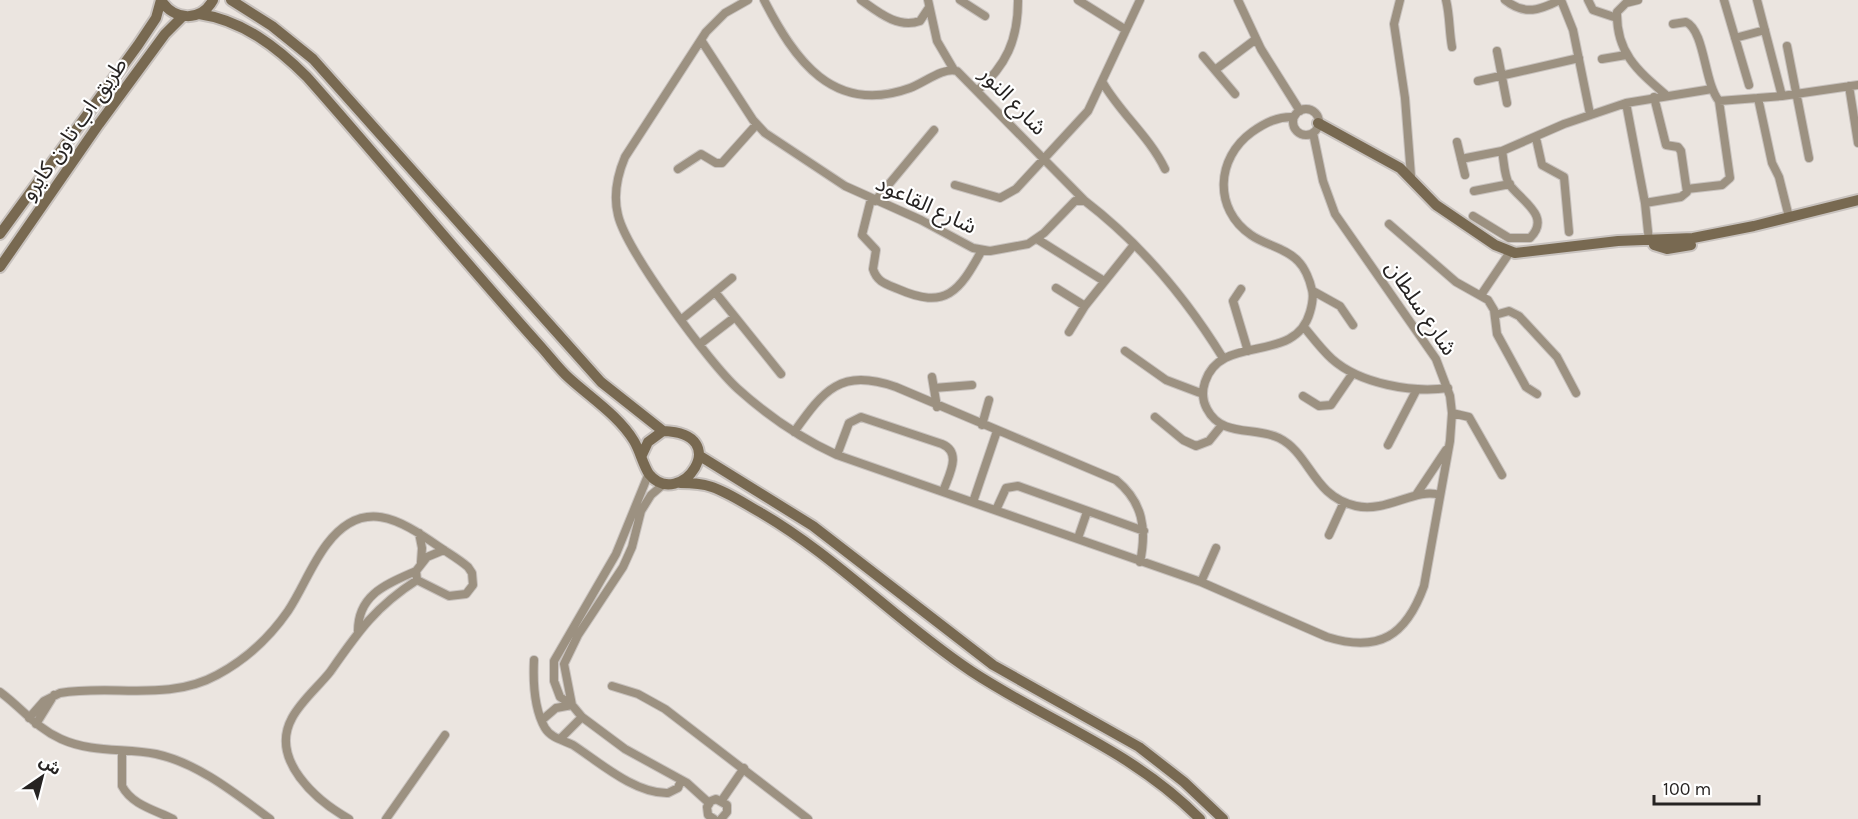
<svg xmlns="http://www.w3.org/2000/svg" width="1858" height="819" viewBox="0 0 1858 819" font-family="Karla,'Noto Sans Arabic',sans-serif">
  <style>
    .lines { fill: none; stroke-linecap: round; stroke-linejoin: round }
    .street-casing { stroke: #c8c2be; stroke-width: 10 }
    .secondary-casing { stroke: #c8c2be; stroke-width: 14 }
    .street { stroke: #9c9181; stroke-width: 8 }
    .secondary { stroke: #786951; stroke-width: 10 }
    .labels { text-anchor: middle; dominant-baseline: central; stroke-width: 4.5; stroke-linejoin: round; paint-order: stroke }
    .street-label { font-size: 22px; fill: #262322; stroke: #fff }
  </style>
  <rect width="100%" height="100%" fill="#ebe5e0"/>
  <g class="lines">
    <g class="street-casing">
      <path id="street" d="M748,0L725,13L706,32L625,157C617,176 613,195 618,215C626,250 709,363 738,389C768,416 800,438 837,455L1201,582L1327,637C1379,653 1406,636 1424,586L1450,441L1452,413L1450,396L1436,359L1335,214L1323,181L1313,133
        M764,0C794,59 833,116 910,88C924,83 943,67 957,71L1085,201
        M861,0C878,12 898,29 920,21L928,9
        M928,0L937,41L954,70
        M960,0L985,16
        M1078,0L1126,30
        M1238,0L1261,49L1300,111
        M1400,0L1394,24L1405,98L1411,176
        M1446,0C1450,16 1449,31 1452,47
        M1505,0C1525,16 1540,10 1560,0
        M1561,0L1573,30L1590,114
        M1588,0L1593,10L1617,18
        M1638,0L1626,3L1617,12C1616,53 1638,71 1666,95
        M1724,0L1749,85
        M1757,0L1782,96
        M1673,24L1686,22C1705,31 1704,83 1719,101L1782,96L1858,85
        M1735,38L1765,30
        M701,40L753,120L765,133L845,186L921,220L973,248L990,251L1028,244L1044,233L1075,201H1085C1141,244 1186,298 1223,358
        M1787,46L1809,158
        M1497,51L1507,103
        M1203,56L1235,94
        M1602,59L1626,55
        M1215,70L1256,39
        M1478,81L1579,58
        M1103,83C1121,114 1149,136 1165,169
        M1849,86L1858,143
        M977,91C1006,66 1018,40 1018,1
        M1758,98L1772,163L1779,177L1789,217
        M1626,103L1645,203L1649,241
        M1293 122a13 13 0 1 1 26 0a13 13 0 1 1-26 0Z
        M1294,117C1278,116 1265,123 1252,132C1216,158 1213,209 1251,235C1265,245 1286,248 1298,261C1305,268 1310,281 1312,290C1314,297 1312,305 1310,312C1295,366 1221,332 1205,382C1202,391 1202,400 1207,409C1222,438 1255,426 1279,438C1311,454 1312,496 1356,506C1387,513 1416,487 1440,495
        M1536,138L1542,165L1564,177L1569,232
        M1457,142L1465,175
        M1461,159L1502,151L1564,124L1626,103L1712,89
        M678,169L701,154L716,163H722L756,125
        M955,185L1000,198L1016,189L1088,111L1140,0
        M1687,189L1722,185L1730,178L1719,101
        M1474,191L1510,184
        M871,199L862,235L876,250L873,269C877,282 886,284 898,289C946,310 959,292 982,250
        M875,201L934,130
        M1645,203L1681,197L1687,192L1681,151L1678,147L1666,145L1654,97
        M1473,216L1509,238H1530C1552,216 1521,201 1509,184C1504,175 1504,161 1502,151
        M1389,224L1456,282L1488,300L1494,310L1497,334L1526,387L1537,394
        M1037,239L1104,281
        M1056,288L1085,306
        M1241,289L1233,301L1248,351
        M1313,291L1340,306L1353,325
        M715,292L781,374
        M1481,295L1510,252
        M1495,315L1509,311L1519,316L1557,357L1576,393
        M682,319L732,278
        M1304,327C1313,338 1322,350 1332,359C1360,384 1413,393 1448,388
        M1069,332L1085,306L1133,246
        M700,344L735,317
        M1125,351L1166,380L1203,394
        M932,377L937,407
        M934,388L972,385
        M1303,396L1319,406L1331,405L1353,373
        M1452,413L1469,417L1502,475
        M1155,417L1183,440L1196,446L1209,441L1222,425
        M982,425L989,400
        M794,432C824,390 840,368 896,387L1116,480C1143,502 1147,529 1140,562
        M1388,445L1416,391
        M837,455L849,423L861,417L942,444C963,453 948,476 943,492
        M649,473L616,554L554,661V681L560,697L572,705L582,717L625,749L687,783L709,803
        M1416,495L1446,450
        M973,502L997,431
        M996,510L1006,488L1018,486L1144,531
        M419,533L422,548L421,562
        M1329,535L1344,502
        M1078,538L1087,512
        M1201,582L1216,548
        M358,631C358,594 387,584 416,571
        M534,660C533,681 534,709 545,728C551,738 563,740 573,745C599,762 635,794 668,793L678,788L681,780
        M612,686L638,694L665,709L808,819
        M0,692C22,708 36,728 61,739C92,753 124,748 156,754C198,763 236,794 270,819
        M572,705L564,664L578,635L623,567L632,547L641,511L651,495L665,483
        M29,718L44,701L60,693C112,684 168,702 217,675C245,660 270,637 288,611C302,590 311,565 327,544C363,497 399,519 438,546C448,553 459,559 468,567L472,573L473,585L466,594L449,596L417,580L416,571L427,557L444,550
        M542,720L556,708L572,705
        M36,724L54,695
        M560,739L582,717
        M122,751V786C132,805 155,810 173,819
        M722,800L744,768
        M349,819C317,801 269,760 292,718C301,701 318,687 330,672C358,632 375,607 417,580
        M386,819L445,735
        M714,819L708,815L707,807L711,801L716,799L727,805V812L721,819"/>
    </g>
    <g class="secondary-casing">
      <path id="secondary" d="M161,0C174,21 201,22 213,0
        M231,0L272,26L313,59L601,382L663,431
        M199,14C242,20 277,47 307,77C386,166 462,259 542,348C551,358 559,369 569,378C591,398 619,416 634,441C640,451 643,465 649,474C680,512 736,433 663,431L648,442L642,455
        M1318,123L1400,168L1436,205L1495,245L1515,253L1618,241L1693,238L1754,226L1858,200
        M0,234L138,45L156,18L161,0
        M1654,245L1667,249L1691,245
        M0,267L99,124L165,34L183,16
        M700,456L813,526L993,665L1139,747L1184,782L1223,819
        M680,483C691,483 701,483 712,487C727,492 742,502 756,510C834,554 897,622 971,671C1050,723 1132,750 1200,819"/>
    </g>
    <use href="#street" class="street"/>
    <use href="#secondary" class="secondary"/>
  </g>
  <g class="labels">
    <g class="street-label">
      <text transform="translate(1013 101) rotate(46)">شارع النور</text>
      <text transform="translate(74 129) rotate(-55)">طريق اب تاون كايرو</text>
      <text transform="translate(926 205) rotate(25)">شارع القاعود</text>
      <text transform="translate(1421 308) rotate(56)">شارع سلطان</text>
    </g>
  </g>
  <g transform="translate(42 777) rotate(35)" stroke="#ffffff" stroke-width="4.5" paint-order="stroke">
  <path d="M0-4.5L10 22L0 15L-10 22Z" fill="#262322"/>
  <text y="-9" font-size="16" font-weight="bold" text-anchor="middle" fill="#262322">ش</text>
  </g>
  <path d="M1654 795v9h105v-9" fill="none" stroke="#262322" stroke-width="3"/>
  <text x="1663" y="795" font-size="18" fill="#262322" stroke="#ffffff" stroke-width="4.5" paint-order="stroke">100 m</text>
</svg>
